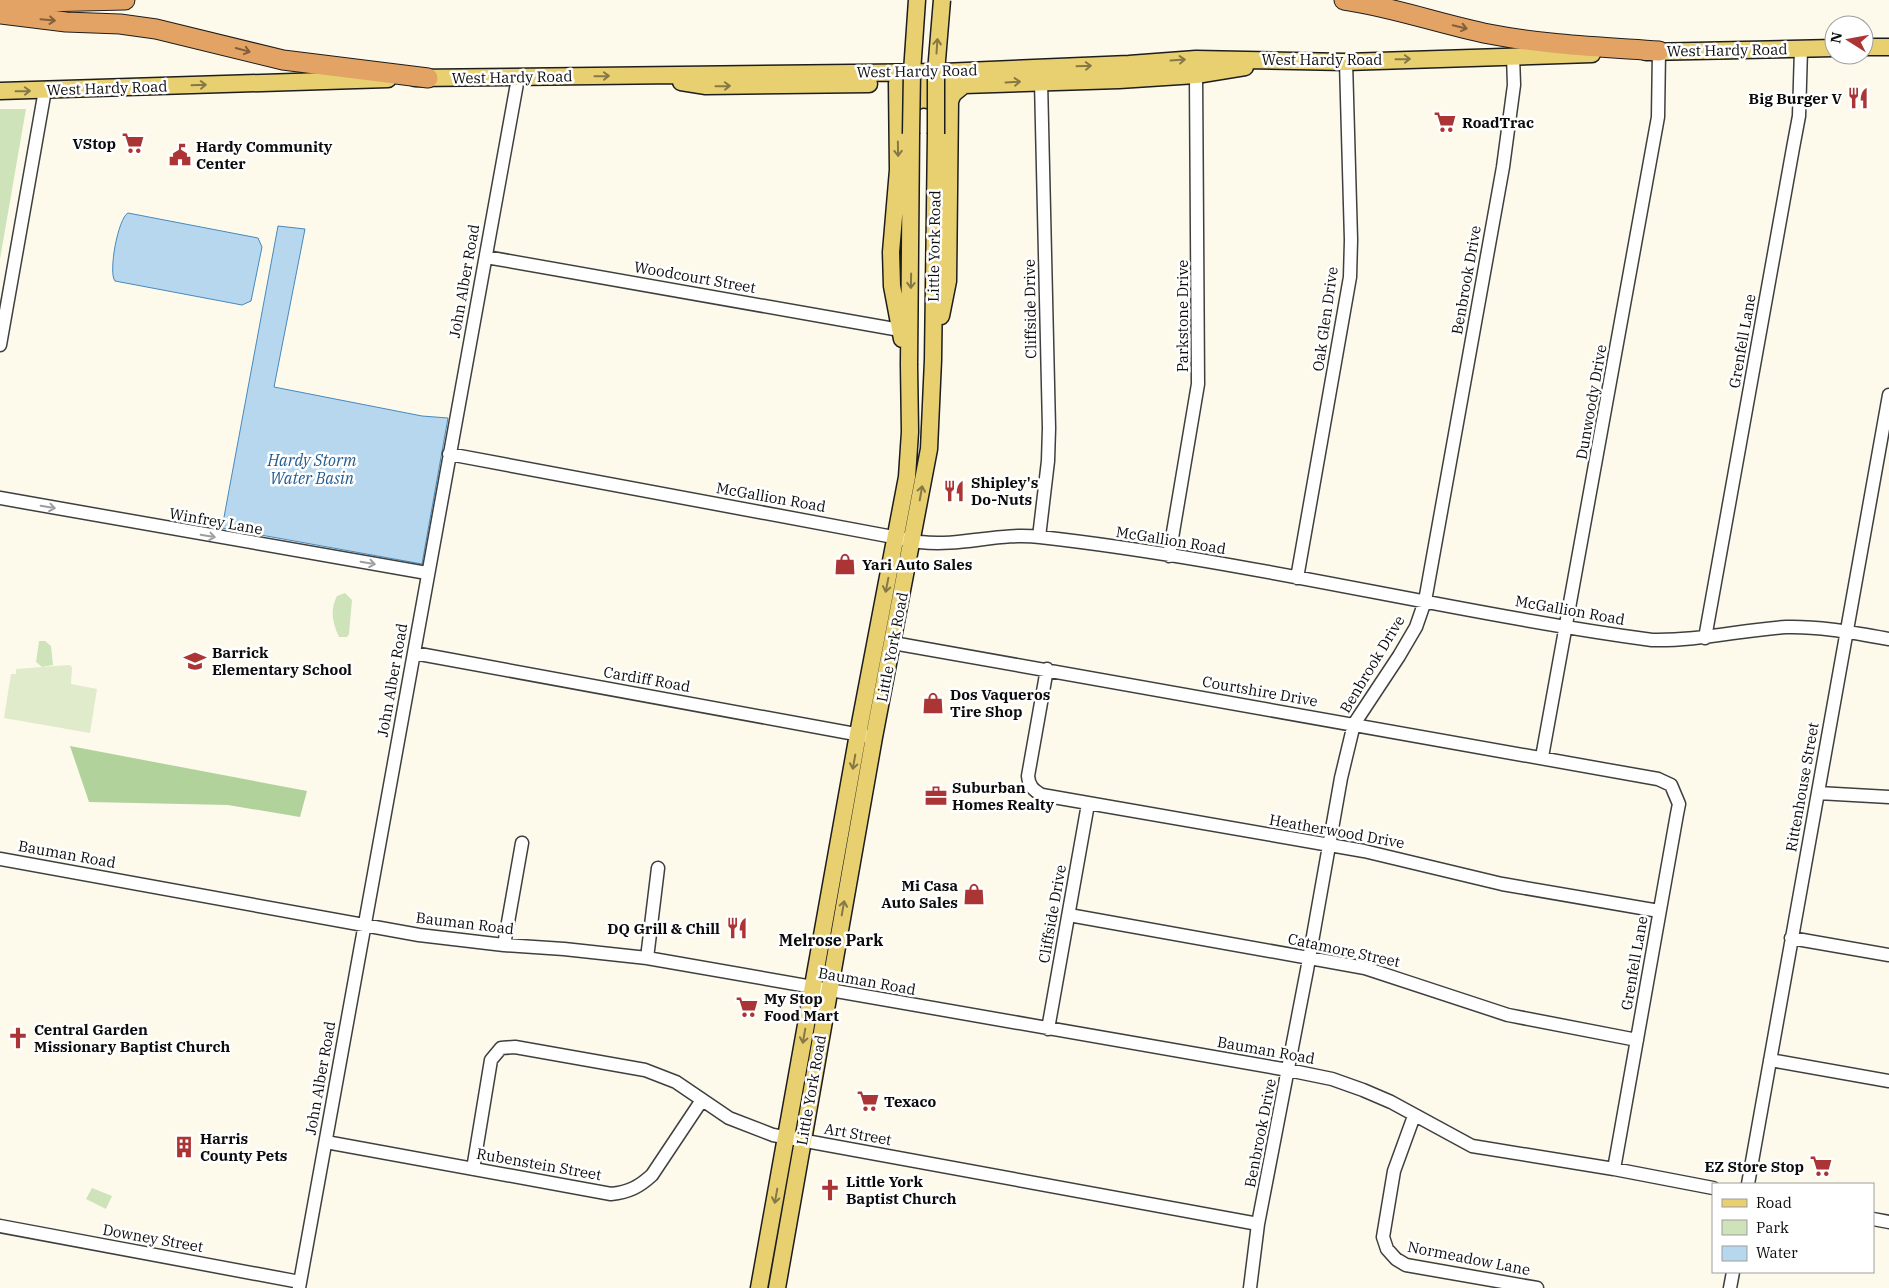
<svg xmlns="http://www.w3.org/2000/svg" width="1889" height="1288" viewBox="0 0 1889 1288" font-family="'IBM Plex Serif',serif">
  <style>
    .green { fill: #cee3ba }
    .forest { fill: #b2d29c }
    .pitch { fill: #dfebcb }
    .water { fill: #b7d7ee; stroke: #4789bd }
    .lines { fill: none; stroke-linecap: round; stroke-linejoin: round }
    .minor-casing { stroke: #3f3f3f; stroke-width: 15 }
    .major-casing { stroke: #1d1d1d; stroke-width: 19 }
    .highway-casing { stroke: #1d1d1d; stroke-width: 21 }
    .minor { stroke: #fff; stroke-width: 12 }
    .major { stroke: #e8d071; stroke-width: 16 }
    .highway { stroke: #e3a364; stroke-width: 19 }
    .major-bridge-casing { stroke: #1d1d1d; stroke-width: 19; stroke-linecap: butt }
    .major-bridge { stroke: #e8d071; stroke-width: 16 }
    .oneway { stroke: #825f3c }
    .oneway2 { stroke: #857844 }
    .oneway3 { stroke: #9e9e9e }
    .labels { text-anchor: middle; dominant-baseline: central; stroke-width: 5; stroke-linejoin: round; paint-order: stroke }
    .street-label { font-size: 15px; fill: #0c0c0c; stroke: #fff }
    .poi-label { font-size: 15px; font-weight: bold; fill: #0c0c0c; stroke: #fff; text-anchor: start }
    .water-label { font-size: 16px; font-style: italic; fill: #245b8e; stroke: #fff }
    .neighbourhood-label { font-size: 16px; font-weight: bold; fill: #0c0c0c; stroke: #fff }
  </style>
  <rect width="100%" height="100%" fill="#fdfaec"/>
  <path class="green" d="M0,109H26L0,259Z
    M345,593L352,600L349,634L347,637H339C332,622 330,610 337,596Z
    M39,641H45L51,646L53,665L42,667L36,662Z
    M92,1188L112,1196L106,1209L86,1199Z"/>
  <path class="forest" d="M70,746L307,791L300,817L228,805L89,802Z"/>
  <path class="pitch" d="M69,665L72,667L71,684L97,689L90,733L4,718L11,674H16V669Z"/>
  <path class="water" d="M128,213L258,238L262,247L251,301L242,305L115,281C108,273 118,218 128,213Z
    M278,226L305,229L274,387L422,416L448,418L422,564L222,528Z"/>
  <g class="lines">
    <g class="minor-casing">
      <path id="minor" d="M486,257L900,330
        M0,345L45,90
        M449,454L920,542C960,547 1000,532 1040,537C1246,560 1447,612 1652,640C1698,641 1741,630 1786,627C1820,626 1855,633 1889,639
        M0,498L427,573
        M1039,537L1048,461L1049,428L1041,81
        M1169,556L1198,384L1196,75
        M1297,578L1350,277L1351,240L1346,62
        M1705,638L1793,148L1799,116L1801,49
        M893,643L1658,779L1671,785L1679,804L1677,814L1614,1169
        M414,653L866,736
        M1047,669L1028,776C1029,786 1033,790 1042,795L1364,851L1502,884L1659,911
        M1542,757L1658,117L1659,51
        M1818,793L1889,797
        M0,859L419,935L504,945L564,949L647,958L1288,1070L1332,1079L1363,1090L1391,1102L1472,1146L1614,1169L1713,1188
        M1069,915L1365,968L1508,1015L1637,1040
        M1791,938L1889,955
        M504,945L522,843
        M647,958L658,868
        M1048,1029L1088,804
        M1770,1060L1889,1081
        M1414,1116L1394,1171L1383,1237L1387,1249L1396,1259L1406,1265L1537,1288
        M326,1142L611,1194C629,1192 639,1187 652,1175L702,1100
        M473,1169L491,1060L501,1048L515,1047L645,1070L676,1082L729,1118L773,1135L1258,1224
        M1748,1184L1889,395
        M1873,1219L1889,1222
        M0,1226L300,1282
        M299,1288L518,78
        M1250,1288L1258,1224L1307,970L1341,778L1354,724L1399,656L1416,627L1425,601L1503,167L1514,85L1513,56
        M1730,1288L1733,1272"/>
    </g>
    <g class="major-casing">
      <path id="major" d="M1864,47H1889
        M1646,52L1834,48
        M912,72L917,0
        M415,78L943,72L1129,64L1196,59L1346,62L1592,54
        M681,82L706,86L869,84
        M897,83L898,170L891,252L892,286L902,339
        M898,83L964,85L1119,80L1196,75L1245,67
        M0,91L388,79
        M904,112L907,106L922,99L942,103L945,108
        M941,316L948,281L950,101L953,94L964,85
        M759,1288L858,734L907,477L910,432L909,365L911,134
        M777,1288L874,737L929,449L933,360L936,134"/>
    </g>
    <g class="highway-casing">
      <path id="highway" d="M1344,0C1393,7 1440,24 1489,34C1545,45 1602,47 1659,51
        M0,3L125,0
        M0,14L66,22L120,24L156,29L283,60L428,78"/>
    </g>
    <use href="#minor" class="minor"/>
    <use href="#major" class="major"/>
    <use href="#highway" class="highway"/>
    <g class="major-bridge-casing">
      <path id="major-bridge" d="M911,134L912,72
        M936,134V72L942,0"/>
    </g>
    <use href="#major-bridge" class="major-bridge"/>
  </g>
  <defs><path id="oneway-shaft" d="M-6 0H5M1.5-3L5.5 0L1.5 3" fill="none" stroke-width="1.6" stroke-linecap="round" stroke-linejoin="round" transform="scale(1.25)"/></defs>
  <g class="oneway">
    <use href="#oneway-shaft" transform="translate(48 20) rotate(5)"/>
    <use href="#oneway-shaft" transform="translate(1460 27) rotate(13)"/>
    <use href="#oneway-shaft" transform="translate(243 50) rotate(15)"/>
  </g>
  <g class="oneway2">
    <use href="#oneway-shaft" transform="translate(937 46) rotate(-86)"/>
    <use href="#oneway-shaft" transform="translate(1403 59) rotate(-1)"/>
    <use href="#oneway-shaft" transform="translate(1178 60) rotate(-4)"/>
    <use href="#oneway-shaft" transform="translate(1084 66) rotate(-2)"/>
    <use href="#oneway-shaft" transform="translate(602 76) rotate(-1)"/>
    <use href="#oneway-shaft" transform="translate(1013 82) rotate(-3)"/>
    <use href="#oneway-shaft" transform="translate(199 85) rotate(-2)"/>
    <use href="#oneway-shaft" transform="translate(723 86) rotate(-1)"/>
    <use href="#oneway-shaft" transform="translate(23 91) rotate(-1)"/>
    <use href="#oneway-shaft" transform="translate(898 149) rotate(89)"/>
    <use href="#oneway-shaft" transform="translate(911 281) rotate(91)"/>
    <use href="#oneway-shaft" transform="translate(921 493) rotate(-80)"/>
    <use href="#oneway-shaft" transform="translate(887 585) rotate(101)"/>
    <use href="#oneway-shaft" transform="translate(854 762) rotate(100)"/>
    <use href="#oneway-shaft" transform="translate(843 908) rotate(-80)"/>
    <use href="#oneway-shaft" transform="translate(804 1036) rotate(100)"/>
    <use href="#oneway-shaft" transform="translate(776 1196) rotate(100)"/>
  </g>
  <g class="oneway3">
    <use href="#oneway-shaft" transform="translate(48 507) rotate(10)"/>
    <use href="#oneway-shaft" transform="translate(208 536) rotate(10)"/>
    <use href="#oneway-shaft" transform="translate(368 563) rotate(10)"/>
  </g>
  <defs>
    <g id="restaurant-bare" transform="scale(1.725)"><path d="M-5-6h1v4h1v-4h1v4h1v-4h1v5L-1.5 .5V6h-2V.5L-5-1ZM5-6V6H3V1.5H1.5Q1.5-4 5-6Z" fill="#ab3535" stroke="#fff" stroke-width="2.5" paint-order="stroke"/></g>
    <g id="supermarket-bare" transform="scale(1.725)"><path d="M-6-5.5h2.5l.6 2H6L4.5 2H-2.5L-4.4-4H-6ZM-1.5 3.2a1.3 1.3 0 1 0 .1 0ZM3 3.2a1.3 1.3 0 1 0 .1 0Z" fill="#ab3535" stroke="#fff" stroke-width="2.5" paint-order="stroke"/></g>
    <g id="civic-bare" transform="scale(1.725)"><path d="M-.6-6.5H3V-4.5H.6V-3L4-1V1h2V6H-6V1h2V-1L-.6-3ZM-1.2 2.5V6h2.4V2.5Z" fill="#ab3535" stroke="#fff" stroke-width="2.5" paint-order="stroke"/></g>
    <g id="shop-bare" transform="scale(1.725)"><path d="M-5-2.5h2.3a2.7 3.5 0 0 1 5.4 0H5L5.5 6h-11ZM-1.5-2.5h3a1.5 2.3 0 0 0-3 0Z" fill="#ab3535" stroke="#fff" stroke-width="2.5" paint-order="stroke"/></g>
    <g id="school-bare" transform="scale(1.725)"><path d="M0-5L7-2L0 1L-7-2ZM-4 1L0 2.5L4 1V4Q0 6-4 4Z" fill="#ab3535" stroke="#fff" stroke-width="2.5" paint-order="stroke"/></g>
    <g id="office-bare" transform="scale(1.725)"><path d="M-6-3h4V-5.5h4V-3h4V5H-6ZM-1-4.5V-3h2v-1.5ZM-6 0V1H6V0Z" fill="#ab3535" stroke="#fff" stroke-width="2.5" paint-order="stroke"/></g>
    <g id="church-bare" transform="scale(1.725)"><path d="M-1.2-6h2.4v3.5h3.3v2.4h-3.3V6h-2.4V-.1h-3.3v-2.4h3.3Z" fill="#ab3535" stroke="#fff" stroke-width="2.5" paint-order="stroke"/></g>
    <g id="building-bare" transform="scale(1.725)"><path d="M-4-6H4V6H1V3H-1V6H-4ZM-2.5-4.3h1.7v1.8h-1.7ZM.8-4.3h1.7v1.8H.8ZM-2.5-1h1.7V.8h-1.7ZM.8-1h1.7V.8H.8Z" fill="#ab3535" stroke="#fff" stroke-width="2.5" paint-order="stroke"/></g>
  </defs>
  <g fill-rule="evenodd">
    <use href="#restaurant-bare" x="1858" y="98"/>
    <use href="#supermarket-bare" x="1445" y="122"/>
    <use href="#supermarket-bare" x="133" y="143"/>
    <use href="#civic-bare" x="180" y="155"/>
    <use href="#restaurant-bare" x="954" y="491"/>
    <use href="#shop-bare" x="845" y="564"/>
    <use href="#school-bare" x="195" y="661"/>
    <use href="#shop-bare" x="933" y="703"/>
    <use href="#office-bare" x="936" y="796"/>
    <use href="#shop-bare" x="974" y="894"/>
    <use href="#restaurant-bare" x="737" y="928"/>
    <use href="#supermarket-bare" x="747" y="1007"/>
    <use href="#church-bare" x="18" y="1038"/>
    <use href="#supermarket-bare" x="868" y="1101"/>
    <use href="#building-bare" x="184" y="1147"/>
    <use href="#supermarket-bare" x="1821" y="1166"/>
    <use href="#church-bare" x="830" y="1190"/>
  </g>
  <g class="labels">
    <g class="street-label">
      <text transform="translate(1727 50) rotate(-1)">West Hardy Road</text>
      <text x="1322" y="59">West Hardy Road</text>
      <text transform="translate(917 71) rotate(-1)">West Hardy Road</text>
      <text transform="translate(512 77) rotate(-1)">West Hardy Road</text>
      <text transform="translate(107 88) rotate(-2)">West Hardy Road</text>
      <text transform="translate(934 246) rotate(-89)">Little York Road</text>
      <text transform="translate(695 277) rotate(10)">Woodcourt Street</text>
      <text transform="translate(1466 280) rotate(-80)">Benbrook Drive</text>
      <text transform="translate(464 281) rotate(-80)">John Alber Road</text>
      <text transform="translate(1030 309) rotate(-91)">Cliffside Drive</text>
      <text transform="translate(1182 316) rotate(-90)">Parkstone Drive</text>
      <text transform="translate(1325 319) rotate(-82)">Oak Glen Drive</text>
      <text transform="translate(1742 341) rotate(-80)">Grenfell Lane</text>
      <text transform="translate(1591 402) rotate(-80)">Dunwoody Drive</text>
      <text transform="translate(771 497) rotate(10)">McGallion Road</text>
      <text transform="translate(216 521) rotate(10)">Winfrey Lane</text>
      <text transform="translate(1171 540) rotate(9)">McGallion Road</text>
      <text transform="translate(1570 610) rotate(10)">McGallion Road</text>
      <text transform="translate(892 647) rotate(-79)">Little York Road</text>
      <text transform="translate(1372 664) rotate(-59)">Benbrook Drive</text>
      <text transform="translate(647 679) rotate(10)">Cardiff Road</text>
      <text transform="translate(392 680) rotate(-80)">John Alber Road</text>
      <text transform="translate(1260 691) rotate(10)">Courtshire Drive</text>
      <text transform="translate(1802 787) rotate(-80)">Rittenhouse Street</text>
      <text transform="translate(1337 831) rotate(10)">Heatherwood Drive</text>
      <text transform="translate(67 854) rotate(10)">Bauman Road</text>
      <text transform="translate(1052 914) rotate(-80)">Cliffside Drive</text>
      <text transform="translate(465 923) rotate(7)">Bauman Road</text>
      <text transform="translate(1344 950) rotate(12)">Catamore Street</text>
      <text transform="translate(1634 963) rotate(-80)">Grenfell Lane</text>
      <text transform="translate(867 981) rotate(10)">Bauman Road</text>
      <text transform="translate(1266 1050) rotate(10)">Bauman Road</text>
      <text transform="translate(320 1078) rotate(-80)">John Alber Road</text>
      <text transform="translate(811 1090) rotate(-80)">Little York Road</text>
      <text transform="translate(1260 1133) rotate(-79)">Benbrook Drive</text>
      <text transform="translate(858 1134) rotate(10)">Art Street</text>
      <text transform="translate(539 1164) rotate(10)">Rubenstein Street</text>
      <text transform="translate(153 1238) rotate(10)">Downey Street</text>
      <text transform="translate(1469 1258) rotate(11)">Normeadow Lane</text>
    </g>
    <g class="poi-label">
      <text x="1842" y="98" text-anchor="end">Big Burger V</text>
      <text x="1462" y="122">RoadTrac</text>
      <text x="116" y="143" text-anchor="end">VStop</text>
      <text x="196" y="146">Hardy Community<tspan x="196" dy="17">Center</tspan></text>
      <text x="971" y="482">Shipley's<tspan x="971" dy="17">Do-Nuts</tspan></text>
      <text x="862" y="564">Yari Auto Sales</text>
      <text x="212" y="652">Barrick<tspan x="212" dy="17">Elementary School</tspan></text>
      <text x="950" y="694">Dos Vaqueros<tspan x="950" dy="17">Tire Shop</tspan></text>
      <text x="952" y="787">Suburban<tspan x="952" dy="17">Homes Realty</tspan></text>
      <text x="958" y="885" text-anchor="end">Mi Casa<tspan x="958" dy="17">Auto Sales</tspan></text>
      <text x="720" y="928" text-anchor="end">DQ Grill &amp; Chill</text>
      <text x="764" y="998">My Stop<tspan x="764" dy="17">Food Mart</tspan></text>
      <text x="34" y="1029">Central Garden<tspan x="34" dy="17">Missionary Baptist Church</tspan></text>
      <text x="884" y="1101">Texaco</text>
      <text x="200" y="1138">Harris<tspan x="200" dy="17">County Pets</tspan></text>
      <text x="1804" y="1166" text-anchor="end">EZ Store Stop</text>
      <text x="846" y="1181">Little York<tspan x="846" dy="17">Baptist Church</tspan></text>
    </g>
    <g class="water-label">
      <text x="312" y="460">Hardy Storm<tspan x="312" dy="18">Water Basin</tspan></text>
    </g>
    <g class="neighbourhood-label">
      <text x="831" y="940">Melrose Park</text>
    </g>
  </g>
  <rect x="1712" y="1183" width="162" height="90" fill="#ffffff" stroke="#9e9e9e"/>
  <rect x="1722" y="1199" width="25" height="8" fill="#e8d071" stroke="#9e9e9e"/>
  <text x="1756" y="1208" font-size="15" fill="#0c0c0c">Road</text>
  <rect x="1722" y="1220" width="25" height="15" fill="#cee3ba" stroke="#9e9e9e"/>
  <text x="1756" y="1233" font-size="15" fill="#0c0c0c">Park</text>
  <rect x="1722" y="1246" width="25" height="15" fill="#b7d7ee" stroke="#9e9e9e"/>
  <text x="1756" y="1258" font-size="15" fill="#0c0c0c">Water</text>
  <g transform="translate(1849 40) rotate(281)"><circle r="24" fill="#ffffff" stroke="#9e9e9e"/>
  <path d="M0-4L9 19L0 12L-9 19Z" fill="#ab3535"/>
  <text y="-8" font-size="14" font-weight="bold" text-anchor="middle" fill="#0c0c0c">N</text>
  </g>
</svg>
